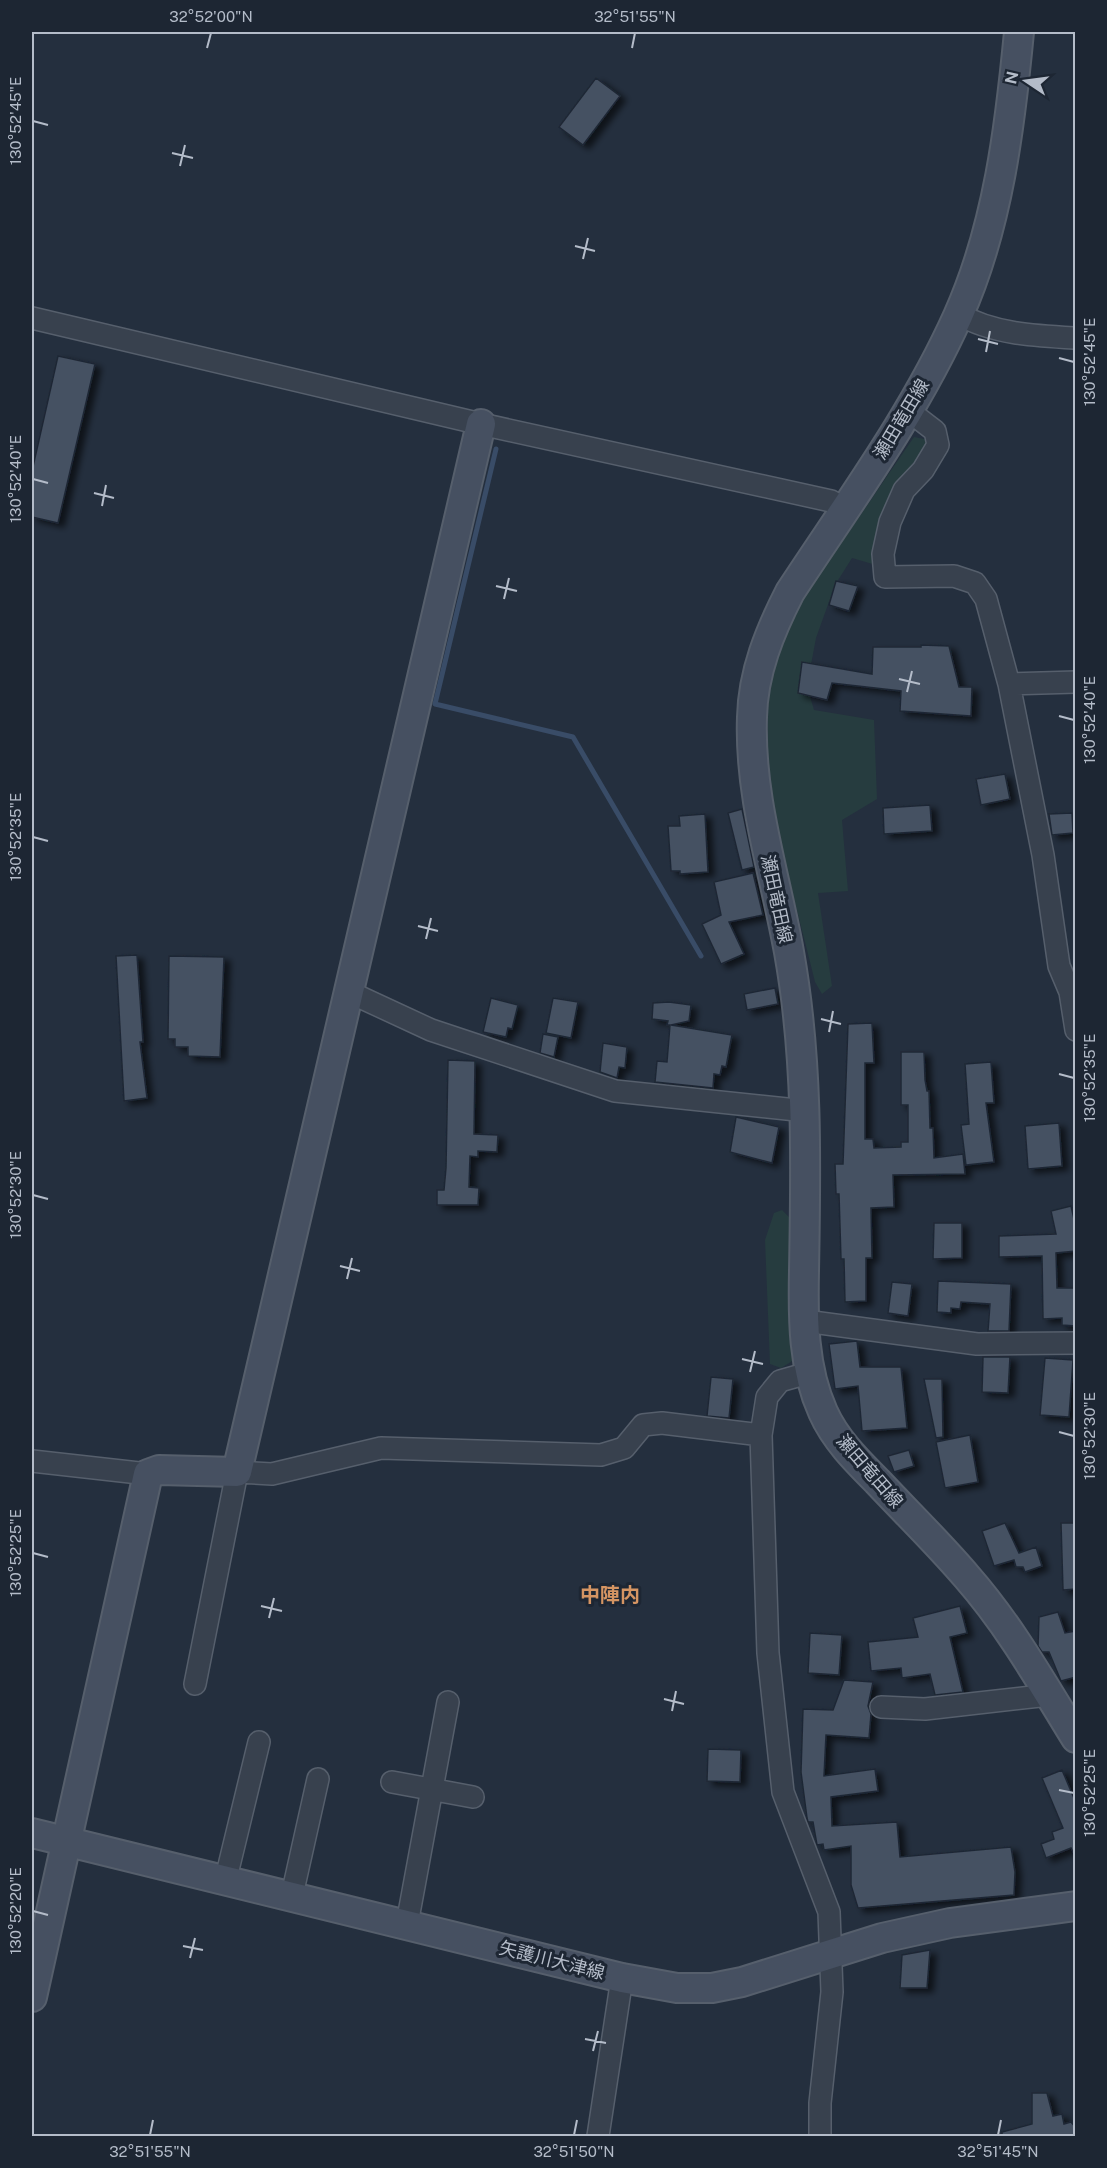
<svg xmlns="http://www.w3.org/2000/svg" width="1107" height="2168" viewBox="0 0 1107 2168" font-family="'Public Sans','Noto Sans JP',sans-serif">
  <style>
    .green { fill: #263c3f }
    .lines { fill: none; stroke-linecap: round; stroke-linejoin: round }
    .stream { stroke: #394c67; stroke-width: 5 }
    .building { fill: #455162; stroke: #1f2835; stroke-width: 1.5; filter: url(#shadow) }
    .street-casing { stroke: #565f6c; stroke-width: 24 }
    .secondary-casing { stroke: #565f6c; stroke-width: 32 }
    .street { stroke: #38414e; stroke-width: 21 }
    .secondary { stroke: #465061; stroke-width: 28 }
    .ticks { fill: none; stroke: #b4bcc9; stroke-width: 2 }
    .labels { text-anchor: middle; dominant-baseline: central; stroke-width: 6; stroke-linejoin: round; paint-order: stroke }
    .street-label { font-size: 18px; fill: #b4bcc9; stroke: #1d2633 }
    .neighbourhood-label { font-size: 20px; font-weight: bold; fill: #d59563; stroke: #1d2633 }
    .neatline { fill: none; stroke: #b4bcc9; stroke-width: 2 }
    .ticks-label { font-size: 15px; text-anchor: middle; fill: #b4bcc9 }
  </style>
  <defs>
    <filter id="shadow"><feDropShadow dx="6" dy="4" stdDeviation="3" flood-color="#0009"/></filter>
  </defs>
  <rect width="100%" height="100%" fill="#242f3e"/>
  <path class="green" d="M914,437L934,441L910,483L876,565L852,558L835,585L816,638L807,686L814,710L874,720L877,799L842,820L848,891L818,893L832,986L822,994L815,982C790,875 742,742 784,635C796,606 817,579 834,553C861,515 887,476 914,437Z
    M782,1210L795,1223L794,1360L781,1368L770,1364L765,1240L774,1213Z"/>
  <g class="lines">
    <path class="stream" d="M496,449L435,704L573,737L701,956"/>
  </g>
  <path class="building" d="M596,78L620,96L583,145L559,127Z
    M58,356L95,364L58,523L32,517V471Z
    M836,581L858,586L849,611L829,605Z
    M921,645L949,646L959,687H972L971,716L900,711L901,691L832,683L827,700L798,693L802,662L872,674L873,647H921Z
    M1005,774L1010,799L981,805L976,779Z
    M930,805L932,831L884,834L883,808Z
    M742,809L754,867L742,870L728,813Z
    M1072,813L1073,833L1052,835L1049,814Z
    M705,814L708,872L680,874V871H671L668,826H680L679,816Z
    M753,873L763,915L729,922L744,954L721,964L702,924L721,915L714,882Z
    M137,955L143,1042H140L147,1098L124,1101L116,956Z
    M169,956L224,957L220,1057L188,1056V1047H175V1039H168Z
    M775,988L778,1004L747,1010L744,994Z
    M491,998L518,1005L512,1029L508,1028L506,1037L483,1032Z
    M553,998L578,1002L571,1038L546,1033Z
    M669,1002L691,1005L689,1021L671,1025L732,1035L726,1067L722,1066L720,1075L714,1074L713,1088L655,1082L657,1061L667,1062L670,1025H667L668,1021L652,1019L653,1003Z
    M872,1023L874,1063H865V1139H873L874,1148L901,1147V1142H908V1105H901V1052H924L925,1080L927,1091H929L930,1128H933L934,1158L963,1154L965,1174L893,1175L894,1207L871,1208L872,1258H866V1301L845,1302L844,1259H841L839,1194H836L835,1164H843L848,1024Z
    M543,1034L558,1037L554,1057L540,1053Z
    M603,1043L627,1047L625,1068L619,1067L617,1078L600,1072Z
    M448,1060L475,1061L474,1134L498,1135L497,1152L478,1151V1157L470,1156L469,1187L479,1188L478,1205H437V1190H444L446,1168Z
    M991,1062L994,1103H986L994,1162L966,1165L961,1125L969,1124L965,1064Z
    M736,1117L779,1127L772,1163L730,1152Z
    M1059,1123L1062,1166L1028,1169L1025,1126Z
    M1071,1206L1076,1228V1251L1056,1253L1057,1288H1076V1326L1062,1325V1318L1043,1319L1042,1256L999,1257V1236L1056,1234L1051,1211Z
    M934,1223H962V1258L933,1259Z
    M938,1281L1011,1284L1009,1331H988L990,1304L961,1302L960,1309L951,1308V1313L937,1312Z
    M892,1282L912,1284L908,1316L888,1313Z
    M857,1341L860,1367H901L907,1428L862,1431L858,1386L835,1389L829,1344Z
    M983,1357H1010L1008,1393L982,1392Z
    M1045,1358L1073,1360L1069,1417L1040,1415Z
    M711,1377L733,1379L729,1418L707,1416Z
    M924,1379H942L943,1437L936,1438Z
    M970,1435L978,1482L945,1488L936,1442Z
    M909,1450L914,1466L894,1472L888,1456Z
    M1005,1523L1019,1553L1036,1547L1042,1566L1025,1572L1023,1567H1016L1014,1560L994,1566L982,1531Z
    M1061,1523H1076V1589L1063,1590Z
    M960,1606L967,1633L950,1637L963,1692L935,1695L930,1674L902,1678L901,1668L871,1671L868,1642L918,1637L913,1618Z
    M1058,1612L1065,1633L1076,1631V1677L1061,1681L1049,1652H1042L1038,1646L1039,1617Z
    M810,1633L842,1635L839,1675L808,1673Z
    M844,1680L873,1682L868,1706L871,1714L869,1738L826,1735L824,1776L875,1769L878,1791L831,1797L832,1826L897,1822L900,1857L1011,1847L1015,1872L1014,1895L858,1908L851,1885V1846L824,1850L823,1844L817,1845L813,1822H808L807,1818L801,1772L803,1709L833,1710Z
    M708,1749L741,1750L740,1782L707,1781Z
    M1062,1770L1076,1803V1858L1071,1848L1046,1858L1041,1844L1054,1839L1052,1832L1063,1828L1042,1778Z
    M930,1950L927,1988H900L902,1955Z
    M1032,2093H1047L1053,2116L1062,2114L1064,2124L1071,2122L1076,2128V2136H1002V2132L1032,2124Z"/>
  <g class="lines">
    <g class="street-casing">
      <path id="street" d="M959,314C992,334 1037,336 1076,338
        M32,318L481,424L831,501L844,509
        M909,411L935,431L938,445L923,470L904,490L890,522L883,554L885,577L954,576L975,583L986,599L1009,684L1043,855L1059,966L1070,992L1076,1030
        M1009,684L1076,682
        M349,992L431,1030L615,1091L806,1111
        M805,1321L977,1344L1076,1343
        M808,1373L780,1381L767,1397L761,1435L768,1653L783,1792L829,1912L832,1992L820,2103V2136
        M32,1461L148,1474
        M195,1684L237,1472L272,1474L381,1448L601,1455L624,1448L643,1425L662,1423L761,1435
        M881,1707L925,1709L1049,1695
        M392,1782L473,1797
        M226,1878L259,1742
        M292,1895L318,1779
        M407,1924L448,1702
        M598,2136L622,1978"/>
    </g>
    <g class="secondary-casing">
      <path id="secondary" d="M1019,32C1010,127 998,227 958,316C914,414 849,502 790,592C770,631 753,672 752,717C749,797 775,874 789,952C808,1058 806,1163 804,1271C803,1318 803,1368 823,1412C835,1439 856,1460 877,1481C907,1513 939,1544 967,1577C1010,1626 1042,1683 1076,1738
        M32,1833L622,1978L677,1988H712L742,1982L882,1938L950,1923L1076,1906
        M32,1997L148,1474L159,1470L237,1472L481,424"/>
    </g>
    <use href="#street" class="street"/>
    <use href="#secondary" class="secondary"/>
  </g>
  <path class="ticks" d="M207,48L211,33M632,48L635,33M33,121L48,125M172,153L193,158M180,166L185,145M575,246L595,251M583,259L588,238M978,339L998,344M986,352L990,331M1059,358L1074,362M33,479L48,483M94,493L114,498M102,506L106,485M496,586L517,591M504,599L509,578M899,679L920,684M907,692L912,671M1059,716L1074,720M33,837L48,841M418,926L438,931M426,939L431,918M821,1019L841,1024M829,1032L833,1011M1059,1074L1074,1078M33,1195L48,1199M340,1266L360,1271M347,1279L352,1258M742,1359L763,1364M750,1372L755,1351M1059,1432L1074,1436M33,1553L48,1557M261,1606L282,1611M269,1618L274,1598M664,1699L684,1704M672,1711L676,1691M1059,1790L1074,1793M33,1911L48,1915M183,1946L203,1950M190,1958L195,1938M585,2039L606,2043M593,2051L598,2031M150,2135L153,2120M574,2135L577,2120M998,2135L1001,2120"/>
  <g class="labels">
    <g class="street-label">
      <text transform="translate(901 419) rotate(-59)">瀬田竜田線</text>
      <text transform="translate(777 899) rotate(78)">瀬田竜田線</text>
      <text transform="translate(870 1471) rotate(49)">瀬田竜田線</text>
      <text transform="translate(552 1960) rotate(14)">矢護川大津線</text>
    </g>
    <g class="neighbourhood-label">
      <text x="610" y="1595">中陣内</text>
    </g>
  </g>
  <rect width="1107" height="2168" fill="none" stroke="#1d2633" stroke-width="66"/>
  <g transform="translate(1026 81) rotate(283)" stroke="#1d2633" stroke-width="4.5" paint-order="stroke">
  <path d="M0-4.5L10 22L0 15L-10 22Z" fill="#b4bcc9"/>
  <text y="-9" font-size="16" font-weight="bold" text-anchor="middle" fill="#b4bcc9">N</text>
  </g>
  <rect x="33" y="33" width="1041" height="2102" class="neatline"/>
  <g class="ticks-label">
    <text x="211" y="22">32°52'00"N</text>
    <text x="635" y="22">32°51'55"N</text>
    <text transform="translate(16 121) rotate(-90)" y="5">130°52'45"E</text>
    <text transform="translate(1090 362) rotate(-90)" y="5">130°52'45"E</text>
    <text transform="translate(16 479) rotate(-90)" y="5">130°52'40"E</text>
    <text transform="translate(1090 720) rotate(-90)" y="5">130°52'40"E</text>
    <text transform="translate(16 837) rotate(-90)" y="5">130°52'35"E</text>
    <text transform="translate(1090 1078) rotate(-90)" y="5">130°52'35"E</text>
    <text transform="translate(16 1195) rotate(-90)" y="5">130°52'30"E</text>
    <text transform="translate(1090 1436) rotate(-90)" y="5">130°52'30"E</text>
    <text transform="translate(16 1553) rotate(-90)" y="5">130°52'25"E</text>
    <text transform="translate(1090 1793) rotate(-90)" y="5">130°52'25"E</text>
    <text transform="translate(16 1911) rotate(-90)" y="5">130°52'20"E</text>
    <text x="150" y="2157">32°51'55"N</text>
    <text x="574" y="2157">32°51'50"N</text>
    <text x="998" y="2157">32°51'45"N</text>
  </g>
</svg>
